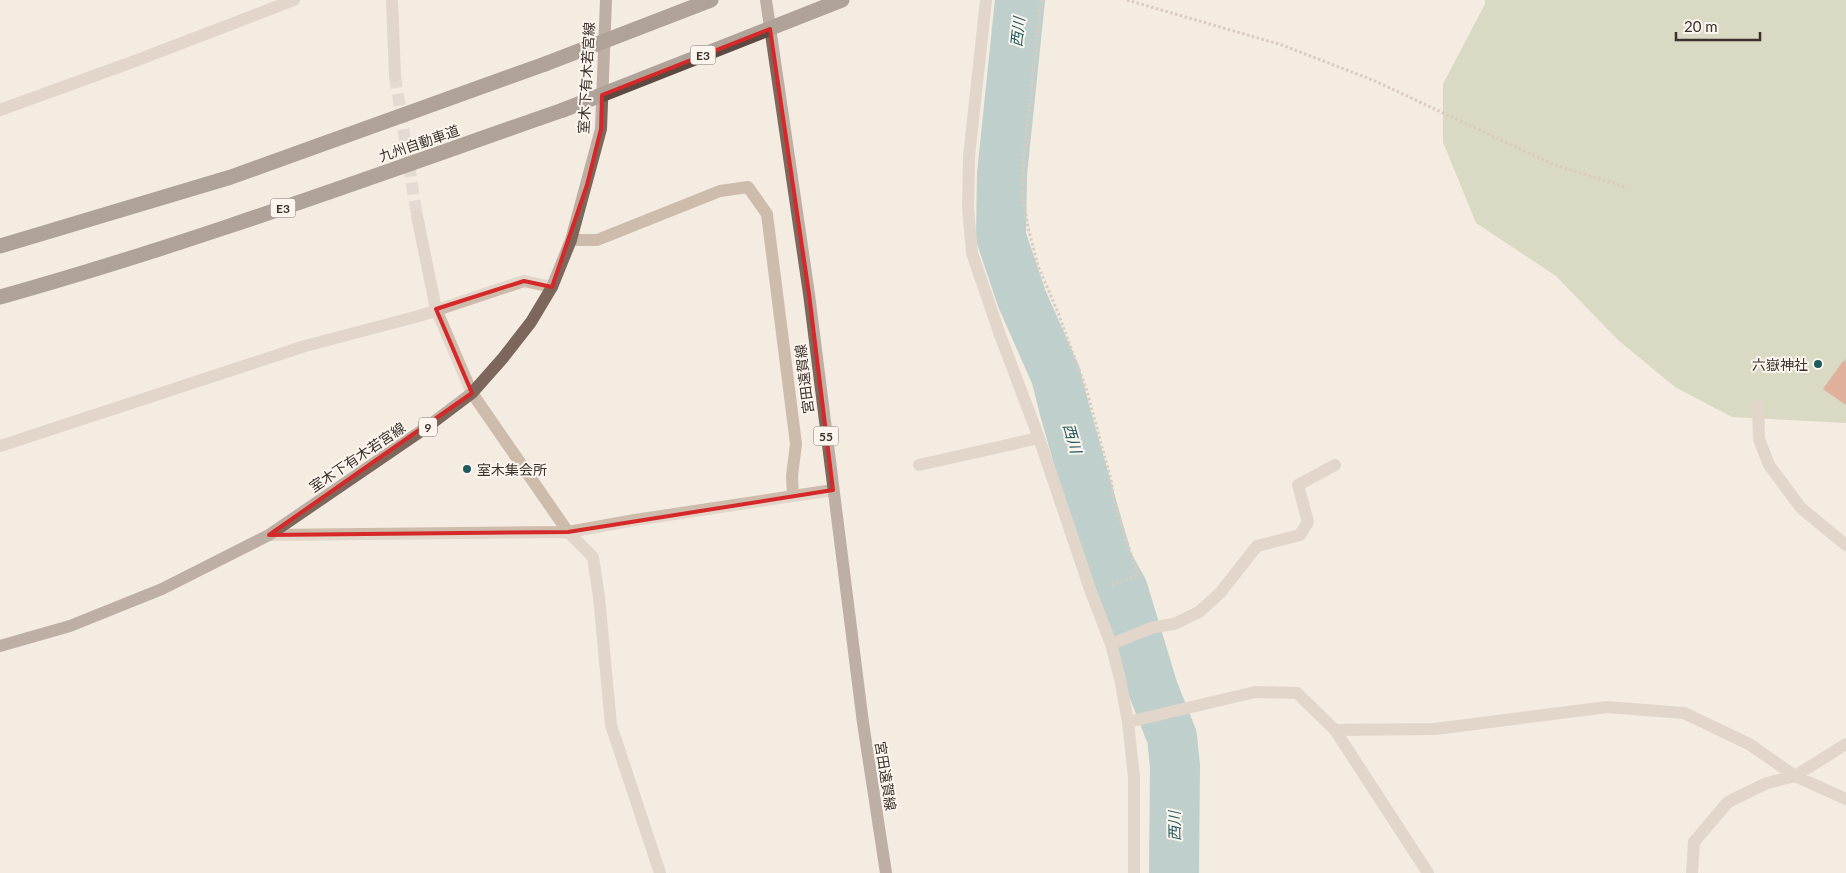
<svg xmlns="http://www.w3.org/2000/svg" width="1846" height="873" viewBox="0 0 1846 873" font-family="Lato,'Noto Sans JP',sans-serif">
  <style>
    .green { fill: #b8c4a0 }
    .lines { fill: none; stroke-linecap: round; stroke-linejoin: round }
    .river { stroke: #7fb0b2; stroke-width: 50 }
    .building { fill: #c8694b; filter: url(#shadow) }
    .minor-tunnel { stroke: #cfc6bd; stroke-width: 12; stroke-dasharray: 12 6; stroke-linecap: butt }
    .path { stroke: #b9a596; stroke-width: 3; stroke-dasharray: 2.5 2.5; stroke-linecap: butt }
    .minor { stroke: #cdbbac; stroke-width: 12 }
    .major { stroke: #7d675c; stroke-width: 12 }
    .highway { stroke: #5c4a42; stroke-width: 15 }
    .highway-bridge { stroke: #5c4a42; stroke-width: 15 }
    .marked { fill: none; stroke: #d62828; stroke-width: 4; stroke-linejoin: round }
    .poi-dot { fill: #1f5a5e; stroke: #fbf5ee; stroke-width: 2 }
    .labels { text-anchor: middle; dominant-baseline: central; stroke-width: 4; stroke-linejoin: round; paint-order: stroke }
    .shield { fill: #fbf5ee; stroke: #756b66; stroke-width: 1 }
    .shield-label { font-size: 12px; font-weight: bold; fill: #3b302b }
    .street-label { font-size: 14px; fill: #3b302b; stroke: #fbf5ee }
    .poi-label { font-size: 14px; fill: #3b302b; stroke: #fbf5ee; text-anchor: end }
    .water-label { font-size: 15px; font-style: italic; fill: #1f5a5e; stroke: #fbf5ee }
  </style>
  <defs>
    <filter id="shadow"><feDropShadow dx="4.5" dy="-4.5" stdDeviation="0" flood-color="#0004"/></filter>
  </defs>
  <rect width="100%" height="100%" fill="#f4ebe1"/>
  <path class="green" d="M1485,0H1846V423L1732,417L1675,387L1618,340L1556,276L1476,223L1443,142V84L1485,4Z"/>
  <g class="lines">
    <path class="river" d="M1020,0L1002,174L1001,237L1022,299L1056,376L1064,408L1108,563L1123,590L1153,689L1172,737L1175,766L1174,873"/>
  </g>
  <path class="building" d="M1843,361L1846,363V405L1823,389Z"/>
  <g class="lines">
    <path class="minor-tunnel" d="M395,76L417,216"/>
    <path class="path" d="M1041,0L1024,157L1023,198L1028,227L1038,266L1057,310L1086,388L1111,480L1115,505L1138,575L1110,586
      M1127,0L1282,45L1375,81L1552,164L1625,187"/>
    <path class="minor" d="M392,0L395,76
      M986,0L969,157L968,208L972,253L1000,335L1039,438L1091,592L1111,644L1120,679L1128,722L1134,777V873
      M0,110L135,61L294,0
      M417,216L436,309L472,393L568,532L593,557L599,597L611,725L660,873
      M571,240H597L720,191L748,187L767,214L796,444L792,476L793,496
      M1758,406L1759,439L1769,465L1801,508L1846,545
      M0,446L305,346L419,316L524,281L552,287
      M919,465L1039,438
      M269,535L568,532L635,520L833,490
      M1111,644L1154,627L1174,624L1199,612L1220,593L1257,546L1300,535L1308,522L1298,485L1335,465
      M1128,722L1255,692L1297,693L1335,730L1428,873
      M1335,730L1435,729L1607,707L1684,713L1749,744L1795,776L1846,799
      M1692,873L1694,842L1728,802L1767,783L1795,776L1846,744"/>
    <path class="major" d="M766,0L809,294L863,723L886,873
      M0,646L70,626L162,589L269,535L427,427L472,393L503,358L531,322L552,287L571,240L601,129L606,0"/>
    <path class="highway" d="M0,246L231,177L545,64
      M0,297C190,244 376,175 563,110"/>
    <path class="highway-bridge" d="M545,64L711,0
      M563,110L842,0"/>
  </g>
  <path d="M0 0H1846V873H0ZM770,29L809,294L833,490L568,532L269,535L472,393L436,309L524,281L552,287L587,185L601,129L602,95Z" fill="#f4ebe1" fill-opacity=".55" fill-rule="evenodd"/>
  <path class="marked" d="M770,29L809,294L833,490L568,532L269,535L472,393L436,309L524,281L552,287L587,185L601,129L602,95Z"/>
  <g class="poi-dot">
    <circle cx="1818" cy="364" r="5"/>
    <circle cx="467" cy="469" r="5"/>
  </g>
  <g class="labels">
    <g class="shield">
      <rect x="690.5" y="45.5" width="25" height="19" rx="4"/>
      <rect x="270.5" y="198.5" width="25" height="19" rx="4"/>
      <rect x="419" y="417.5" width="18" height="19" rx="4"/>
      <rect x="813.5" y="426.5" width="25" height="19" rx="4"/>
    </g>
    <g class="shield-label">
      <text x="703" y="55">E3</text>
      <text x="283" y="208">E3</text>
      <text x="428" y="427">9</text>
      <text x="826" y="436">55</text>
    </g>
    <g class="street-label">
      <text transform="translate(586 78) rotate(-87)">室木下有木若宮線</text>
      <text transform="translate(419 143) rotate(-19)">九州自動車道</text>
      <text transform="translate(804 379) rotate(-97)">宮田遠賀線</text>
      <text transform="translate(357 457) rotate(-34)">室木下有木若宮線</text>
      <text transform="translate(886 776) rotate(81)">宮田遠賀線</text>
    </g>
    <g class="poi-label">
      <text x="1808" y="364">六嶽神社</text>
      <text x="477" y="469" text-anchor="start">室木集会所</text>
    </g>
    <g class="water-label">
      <text transform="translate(1017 32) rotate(-84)">西川</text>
      <text transform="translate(1073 438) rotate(74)">西川</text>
      <text transform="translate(1174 826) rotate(-91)">西川</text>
    </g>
  </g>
  <path d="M1676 32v8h84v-8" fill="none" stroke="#3b302b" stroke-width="2.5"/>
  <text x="1684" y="32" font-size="15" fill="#3b302b" stroke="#fbf5ee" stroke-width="4" paint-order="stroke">20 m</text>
</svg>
